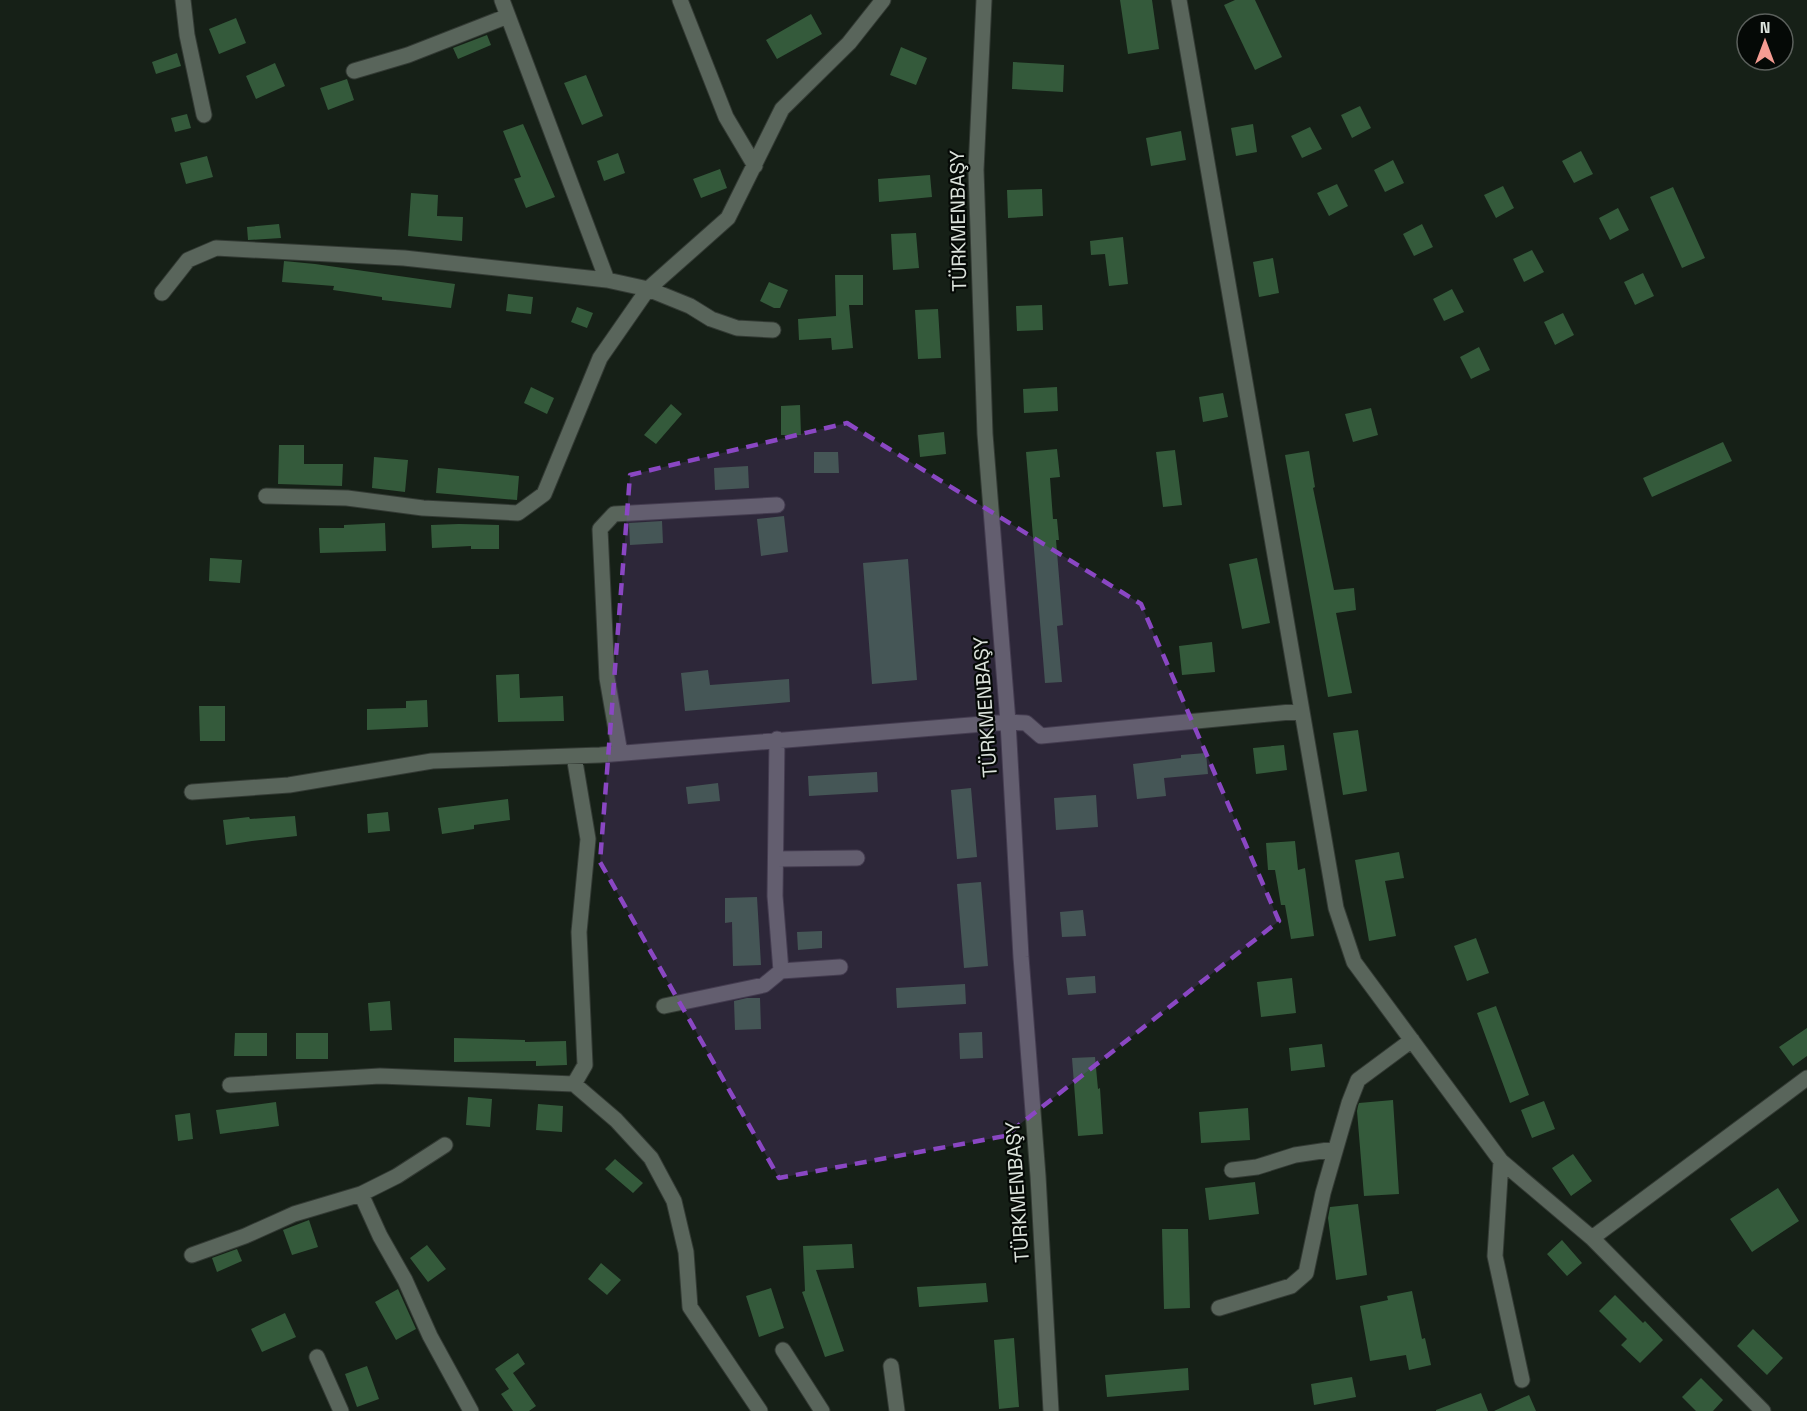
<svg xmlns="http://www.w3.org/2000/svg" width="1807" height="1411" viewBox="0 0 1807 1411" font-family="'Space Grotesk',sans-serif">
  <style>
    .building { fill: #345a3b }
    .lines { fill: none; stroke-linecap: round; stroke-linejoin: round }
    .minor-casing { stroke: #333a34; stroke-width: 17 }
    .minor { stroke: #59655b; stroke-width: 15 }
    .marked { fill: #8a47c3; fill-opacity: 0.2; stroke: #8a47c3; stroke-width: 4.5; stroke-dasharray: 12 8; stroke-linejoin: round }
    .labels { text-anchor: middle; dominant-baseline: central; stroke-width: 4.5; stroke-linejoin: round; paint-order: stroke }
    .street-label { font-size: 20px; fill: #dce3dc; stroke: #050906 }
  </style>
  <rect width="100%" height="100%" fill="#162017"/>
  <path class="building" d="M1120,0H1152L1159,49L1128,54Z
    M1235,0H1255L1282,57L1255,70L1224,5Z
    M811,14L822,34L777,59L766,40Z
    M236,18L246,43L219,54L209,29Z
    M487,35L491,45L458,59L453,48Z
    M901,47L927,58L916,85L890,75Z
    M177,53L181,66L156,74L152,62Z
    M1013,62L1064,65L1063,92L1012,89Z
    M275,63L285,86L256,99L246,76Z
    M586,75L603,116L582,125L564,83Z
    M347,79L354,100L328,110L320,88Z
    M1360,106L1371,128L1352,138L1341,115Z
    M187,114L191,128L175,132L171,118Z
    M523,124L555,197L526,208L514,179L521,177L503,131Z
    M1253,124L1257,152L1236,156L1231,128Z
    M1310,127L1322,149L1302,158L1291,136Z
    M1181,131L1186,160L1151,166L1146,138Z
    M1581,151L1593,174L1574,183L1562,161Z
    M618,153L625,173L604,181L597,161Z
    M207,156L213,177L186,184L180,163Z
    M1393,160L1404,183L1385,192L1374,170Z
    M720,169L727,188L701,198L693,179Z
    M930,175L932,197L879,202L878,179Z
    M1337,184L1348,206L1329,216L1317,193Z
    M1503,186L1514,208L1496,218L1484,195Z
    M1673,187L1705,258L1682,268L1650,197Z
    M1042,189L1043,216L1008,218L1007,190Z
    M411,193L438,195L437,216L463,217L462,241L408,236Z
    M1618,208L1629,230L1610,240L1599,218Z
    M279,224L281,238L248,240L247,227Z
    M1422,224L1433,247L1414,256L1403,234Z
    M916,233L919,268L893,270L891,234Z
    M1123,237L1128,284L1109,286L1105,254L1091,255L1090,241Z
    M1532,250L1544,272L1524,282L1513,259Z
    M1273,258L1279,293L1259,297L1253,262Z
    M284,261L315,264L455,284L451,308L382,300V297L333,290L334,286L282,282Z
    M1643,273L1654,296L1635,305L1624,282Z
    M835,275H863V305H849L853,348L832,350L831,338L799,340L798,319L836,316Z
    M769,282L788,290L780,308H774L760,301Z
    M1452,289L1464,312L1444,321L1433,299Z
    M508,294L533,297L531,314L506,311Z
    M1042,305L1043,330L1017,331L1016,306Z
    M577,307L593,313L587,328L571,322Z
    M938,309L941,358L918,359L915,310Z
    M1563,313L1574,335L1555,345L1544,322Z
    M1479,347L1490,370L1471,379L1460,357Z
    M531,387L554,398L547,414L524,403Z
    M1057,387L1058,411L1024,413L1023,389Z
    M1223,393L1228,417L1203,422L1199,397Z
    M671,404L682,414L656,444L644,435Z
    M800,405L801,435H781V406Z
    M1371,408L1378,435L1353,442L1345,414Z
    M944,432L946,454L920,457L918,435Z
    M1723,442L1732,461L1652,497L1643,478Z
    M279,445H304V464H343L342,486L278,484Z
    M1057,449L1060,477L1050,478L1053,519H1057L1059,540H1056L1063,625L1057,626L1062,682L1045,683L1026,452Z
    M1175,450L1182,505L1163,507L1156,452Z
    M1309,451L1315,487L1313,488L1334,590L1354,588L1356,610L1336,613L1352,693L1328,697L1285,455Z
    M814,452H838L839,473H814Z
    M374,457L408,460L405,492L372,488Z
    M748,466L749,488L715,490L714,468Z
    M438,468L519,476L517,500L436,493Z
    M784,516L788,552L761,556L757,519Z
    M662,521L663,543L630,545L629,523Z
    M385,523L386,551L320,553L319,528H344V525Z
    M459,524L499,525V549H471V546L432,548L431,525Z
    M210,558L242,560L240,583L209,581Z
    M1257,558L1270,623L1242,629L1229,564Z
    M908,559L917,680L872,684L863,563Z
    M1212,642L1215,672L1182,675L1179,646Z
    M708,670L710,685L789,679L790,702L685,711L681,673Z
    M519,674L520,698L563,696L564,721L498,722L496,675Z
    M427,700L428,727L367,730V709L406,708V701Z
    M199,706H225V741H200Z
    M1358,730L1367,791L1343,795L1333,733Z
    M1284,745L1287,770L1256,774L1253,748Z
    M1206,753L1208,774L1164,778L1166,796L1137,799L1133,764L1181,758V755Z
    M877,772L878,792L809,796L808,776Z
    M718,783L720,801L688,804L686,787Z
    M971,788L977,857L957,859L951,790Z
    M1096,795L1098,827L1056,830L1054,798Z
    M508,799L510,820L474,825V829L442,834L438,808Z
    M388,812L390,831L368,833L367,814Z
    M295,816L297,836L252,841L226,845L223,820L249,817L250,819Z
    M1295,841L1298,870L1305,868L1314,936L1291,939L1285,905H1281L1275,870H1268L1266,843Z
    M1399,852L1404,878L1385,881L1396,936L1369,941L1355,860Z
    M981,882L988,966L964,968L957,884Z
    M757,897L761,965L733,966L732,922L725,923V898Z
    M1083,910L1086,936L1062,937L1060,912Z
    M822,931V948L798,950L797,932Z
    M1476,938L1489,973L1467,981L1454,946Z
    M1095,976L1096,993L1068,995L1066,978Z
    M1292,978L1296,1013L1261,1017L1257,982Z
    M965,984L966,1004L897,1008L896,988Z
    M747,998H760L761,1029L735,1030L734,1001Z
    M390,1001L392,1030L370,1031L368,1003Z
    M1496,1006L1529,1095L1510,1103L1477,1013Z
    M1807,1028V1056L1793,1066L1779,1047Z
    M982,1032L983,1058L960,1059L959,1033Z
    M235,1033H267V1056H234Z
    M296,1033H328V1059H296Z
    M454,1038L525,1040V1042L566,1041L567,1065L536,1066V1061L454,1062Z
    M1322,1044L1325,1067L1291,1071L1289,1048Z
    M1095,1057L1098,1089L1100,1088L1103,1134L1078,1136L1072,1058Z
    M468,1097L492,1099L490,1127L466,1125Z
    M1393,1100L1399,1194L1364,1196L1357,1111L1358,1106L1359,1103Z
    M1544,1101L1555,1129L1532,1138L1521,1110Z
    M276,1102L279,1126L220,1134L216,1110Z
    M538,1104L563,1106L562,1132L536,1130Z
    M1248,1108L1250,1140L1201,1143L1199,1112Z
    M190,1113L193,1139L178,1141L175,1115Z
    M1573,1154L1592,1181L1571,1196L1552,1168Z
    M615,1159L643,1183L633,1193L605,1169Z
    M1255,1182L1259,1214L1209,1220L1205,1188Z
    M1778,1188L1799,1221L1752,1252L1730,1219Z
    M1358,1204L1367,1275L1336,1280L1328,1218L1330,1207Z
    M309,1220L318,1247L292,1255L283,1230Z
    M1162,1229H1188L1190,1308L1164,1309Z
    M1562,1240L1582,1263L1567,1276L1547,1254Z
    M852,1244L854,1268L816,1270L844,1351L825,1357L802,1292L805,1291L803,1246Z
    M427,1245L446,1269L428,1282L410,1258Z
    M237,1249L242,1261L217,1272L212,1258Z
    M601,1263L621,1280L607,1295L588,1279Z
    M986,1283L988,1302L919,1307L917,1287Z
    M771,1288L784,1328L759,1337L746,1296Z
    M398,1289L416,1329L396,1340L375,1302Z
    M1412,1291L1422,1339L1425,1338L1431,1365L1409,1370L1406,1355L1370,1361L1360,1306L1388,1300L1387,1296Z
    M1615,1295L1643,1323L1645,1321L1663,1340L1640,1363L1621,1345L1627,1339L1599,1311Z
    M285,1313L296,1337L262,1352L251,1329Z
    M1753,1329L1783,1358L1767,1375L1737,1346Z
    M1014,1338L1019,1407L999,1409L994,1340Z
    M518,1353L525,1364L513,1373L536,1406L529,1411H513L501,1394L509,1389L495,1369Z
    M367,1366L379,1399L357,1407L345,1374Z
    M1188,1368L1189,1390L1107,1397L1105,1375Z
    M1352,1377L1356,1397L1314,1405L1311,1384Z
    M1701,1378L1723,1400L1713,1411H1696L1682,1397Z
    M1481,1393L1488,1411H1436V1410Z
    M1529,1395L1536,1411H1494Z"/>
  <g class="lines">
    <g class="minor-casing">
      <path id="minor" d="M183,0L187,35L204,115
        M502,0L607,280
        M680,0L726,117L755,166
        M984,0L976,170L985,434L1008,722L1021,957L1038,1176L1051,1411
        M1179,0L1336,908L1354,962L1501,1161L1592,1238L1763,1411
        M354,71L408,55L508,16
        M162,293L188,260L216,248L404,258L607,280L648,289L690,306L711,319L737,328L773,330
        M266,496L347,498L423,508L518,513L544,494L600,358L648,289L728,218L782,109L849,43L883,0
        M777,739L775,896L781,971L840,967
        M620,753L607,678L600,529L614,514L777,505
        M192,792L289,785L432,761L600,755L1008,722L1026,723L1041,736L1301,711
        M776,859L857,858
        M664,1006L764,985L781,971
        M574,1084L616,1120L651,1158L674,1201L686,1252L690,1307L760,1411
        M230,1085L380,1076L574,1084L585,1065L579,932L588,839L574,756
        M1501,1161L1495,1256L1522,1380
        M1232,1170L1257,1167L1295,1155L1335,1149
        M361,1194L380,1236L405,1280L430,1336L471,1411
        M1592,1238L1807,1078
        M192,1255L245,1236L294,1214L361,1194L397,1176L445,1145
        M1219,1308L1291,1286L1306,1273L1323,1193L1349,1103L1358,1080L1412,1040
        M783,1350L822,1411
        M317,1357L341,1411
        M891,1366L897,1411"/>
    </g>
    <use href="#minor" class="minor"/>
  </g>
  <path class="marked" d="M847,423L1141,604L1279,921L1005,1136L779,1178L600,862L630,475Z"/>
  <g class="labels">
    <g class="street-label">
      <text transform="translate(958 221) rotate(-91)">TÜRKMENBAŞY</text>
      <text transform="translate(985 707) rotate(-94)">TÜRKMENBAŞY</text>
      <text transform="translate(1017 1192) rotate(-94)">TÜRKMENBAŞY</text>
    </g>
  </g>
  <g transform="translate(1765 42)"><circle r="28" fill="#050906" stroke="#5b605c" stroke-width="1.5"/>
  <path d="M0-4.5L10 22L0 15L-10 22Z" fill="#f59c92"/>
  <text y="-9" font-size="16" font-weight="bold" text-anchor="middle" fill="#dce3dc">N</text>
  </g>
</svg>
